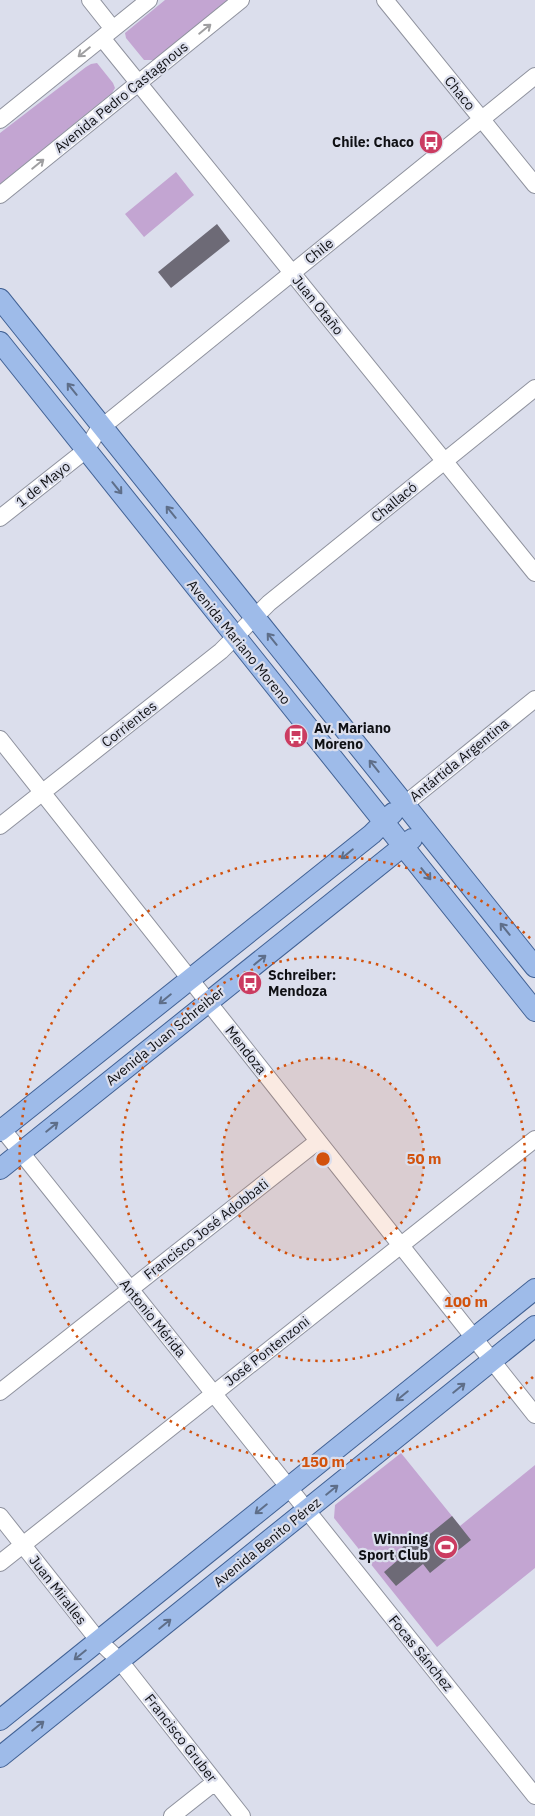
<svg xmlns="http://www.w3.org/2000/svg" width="535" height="1816" viewBox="0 0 535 1816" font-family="'IBM Plex Sans',sans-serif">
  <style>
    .park { fill: #c3a5d2 }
    .building { fill: #6d6a76 }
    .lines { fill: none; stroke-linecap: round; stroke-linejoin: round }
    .minor-casing { stroke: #8f929e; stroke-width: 18 }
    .major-casing { stroke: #426295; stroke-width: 22 }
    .minor { stroke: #fff; stroke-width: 16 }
    .major { stroke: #9ebbe9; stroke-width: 20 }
    .oneway { stroke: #9f9fa1 }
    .oneway2 { stroke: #5e6e89 }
    .ring { fill: none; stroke: #d2520d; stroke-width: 2.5; stroke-dasharray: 2.5 5 }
    .labels { text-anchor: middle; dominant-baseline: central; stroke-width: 4.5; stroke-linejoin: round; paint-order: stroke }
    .street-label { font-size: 14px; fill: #0f1014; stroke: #dbdeec }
    .poi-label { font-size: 14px; font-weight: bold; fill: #0f1014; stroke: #dbdeec; text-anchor: end }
    .centre { fill: #d2520d; stroke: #dbdeec; stroke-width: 2.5 }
    .ring-label { font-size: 15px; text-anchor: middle; font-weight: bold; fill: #d2520d; stroke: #dbdeec; stroke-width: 4.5; stroke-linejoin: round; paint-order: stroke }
  </style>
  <rect width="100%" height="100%" fill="#dbdeec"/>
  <path class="park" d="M165,0H229L155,60H144L126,38L125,33Z
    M97,63L113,83L115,88L112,93L0,184V133L86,67L91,64Z
    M176,172L194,195L144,237L125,214Z
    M401,1453L460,1526L535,1465V1568L437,1647L334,1518L335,1505Z"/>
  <path class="building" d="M217,224L230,241L171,288L158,272Z
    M452,1516L471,1540L430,1573L423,1564L396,1586L384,1572L398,1560L393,1555L416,1536L420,1542Z"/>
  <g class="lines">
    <g class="minor-casing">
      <path id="minor" d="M90,0L113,29
        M385,0L535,185
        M102,38L535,573
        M0,120L149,0
        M0,195L241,0
        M0,518L86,450L97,432L102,427L535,76
        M0,739L535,1415
        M405,804L535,699
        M0,826L221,651L269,603L535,388
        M0,1126L535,1796
        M0,1392L318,1141
        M0,1516L98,1640L120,1661L242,1816
        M0,1563L535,1139
        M172,1816L215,1782"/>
    </g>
    <g class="major-casing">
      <path id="major" d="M0,299L535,967
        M0,342L535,1011
        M0,1131L372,834L393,813
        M0,1169L412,839
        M0,1720L535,1289
        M0,1757L535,1326"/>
    </g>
    <use href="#minor" class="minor"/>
    <use href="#major" class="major"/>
  </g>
  <defs><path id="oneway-shaft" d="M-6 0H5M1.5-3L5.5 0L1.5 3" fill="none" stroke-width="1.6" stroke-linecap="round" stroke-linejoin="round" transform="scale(1.25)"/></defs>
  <g class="oneway">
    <use href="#oneway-shaft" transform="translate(205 29) rotate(-39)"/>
    <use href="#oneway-shaft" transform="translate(84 52) rotate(141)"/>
    <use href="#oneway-shaft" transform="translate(38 164) rotate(-39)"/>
  </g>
  <g class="oneway2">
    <use href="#oneway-shaft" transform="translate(72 389) rotate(-129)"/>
    <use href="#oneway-shaft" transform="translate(117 488) rotate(51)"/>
    <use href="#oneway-shaft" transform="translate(171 512) rotate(-129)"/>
    <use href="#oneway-shaft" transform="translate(272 639) rotate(-129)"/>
    <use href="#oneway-shaft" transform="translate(374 766) rotate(-129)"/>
    <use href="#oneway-shaft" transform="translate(347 854) rotate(141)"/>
    <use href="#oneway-shaft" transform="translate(426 874) rotate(51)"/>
    <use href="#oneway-shaft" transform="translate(505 929) rotate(-129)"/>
    <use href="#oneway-shaft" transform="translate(260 960) rotate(-39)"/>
    <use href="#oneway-shaft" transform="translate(165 999) rotate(141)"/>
    <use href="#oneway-shaft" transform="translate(52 1127) rotate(-39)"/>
    <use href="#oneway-shaft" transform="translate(459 1388) rotate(-39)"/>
    <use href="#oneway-shaft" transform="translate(402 1396) rotate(141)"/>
    <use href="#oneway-shaft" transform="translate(332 1490) rotate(-39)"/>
    <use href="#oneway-shaft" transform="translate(261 1509) rotate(141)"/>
    <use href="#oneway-shaft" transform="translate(165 1624) rotate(-39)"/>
    <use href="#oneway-shaft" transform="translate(80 1655) rotate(141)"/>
    <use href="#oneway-shaft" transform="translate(38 1726) rotate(-39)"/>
  </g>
  <circle cx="323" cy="1159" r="101" fill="#d2520d" fill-opacity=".12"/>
  <g class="ring">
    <circle cx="323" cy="1159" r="101"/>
    <circle cx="323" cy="1159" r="202"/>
    <path d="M533 1377A303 303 0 1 1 533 941"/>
  </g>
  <defs>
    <g id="bus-disc" transform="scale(1.25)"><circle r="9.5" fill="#cb3c61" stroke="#dbdeec"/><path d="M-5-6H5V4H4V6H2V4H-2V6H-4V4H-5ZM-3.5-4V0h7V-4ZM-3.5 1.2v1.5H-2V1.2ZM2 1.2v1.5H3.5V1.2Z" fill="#fff"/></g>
    <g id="stadium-disc" transform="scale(1.25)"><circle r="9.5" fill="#cb3c61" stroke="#dbdeec"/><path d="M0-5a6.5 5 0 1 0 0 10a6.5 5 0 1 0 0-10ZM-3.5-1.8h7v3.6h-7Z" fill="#fff"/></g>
  </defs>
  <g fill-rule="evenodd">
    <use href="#bus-disc" x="431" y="142"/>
    <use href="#bus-disc" x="296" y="736"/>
    <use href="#bus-disc" x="250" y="983"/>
    <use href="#stadium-disc" x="446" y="1547"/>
  </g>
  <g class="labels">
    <g class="street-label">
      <text transform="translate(460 93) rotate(51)">Chaco</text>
      <text transform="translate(121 97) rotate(-39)">Avenida Pedro Castagnous</text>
      <text transform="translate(319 251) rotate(-39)">Chile</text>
      <text transform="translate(318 305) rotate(51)">Juan Otaño</text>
      <text transform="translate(43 484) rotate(-38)">1 de Mayo</text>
      <text transform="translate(394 502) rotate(-39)">Challacó</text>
      <text transform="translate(239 642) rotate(51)">Avenida Mariano Moreno</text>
      <text transform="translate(129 724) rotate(-38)">Corrientes</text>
      <text transform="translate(459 760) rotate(-39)">Antártida Argentina</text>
      <text transform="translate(165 1036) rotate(-39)">Avenida Juan Schreiber</text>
      <text transform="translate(246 1050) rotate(52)">Mendoza</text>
      <text transform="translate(206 1229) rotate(-38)">Francisco José Adobbati</text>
      <text transform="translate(153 1318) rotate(51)">Antonio Mérida</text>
      <text transform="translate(267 1351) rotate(-38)">José Pontenzoni</text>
      <text transform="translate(267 1542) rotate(-39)">Avenida Benito Pérez</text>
      <text transform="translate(58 1590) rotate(52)">Juan Miralles</text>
      <text transform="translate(421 1653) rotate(51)">Focas Sánchez</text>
      <text transform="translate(181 1738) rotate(52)">Francisco Gruber</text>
    </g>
    <g class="poi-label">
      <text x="414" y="142">Chile: Chaco</text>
      <text x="314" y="728" text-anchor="start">Av. Mariano<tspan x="314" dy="16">Moreno</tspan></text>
      <text x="268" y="975" text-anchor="start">Schreiber:<tspan x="268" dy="16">Mendoza</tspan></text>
      <text x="428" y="1539">Winning<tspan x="428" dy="16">Sport Club</tspan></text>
    </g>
  </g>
  <circle cx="323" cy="1159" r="8" class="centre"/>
  <g class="ring-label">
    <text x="424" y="1164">50 m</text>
    <text x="466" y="1307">100 m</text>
    <text x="323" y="1467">150 m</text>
  </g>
</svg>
